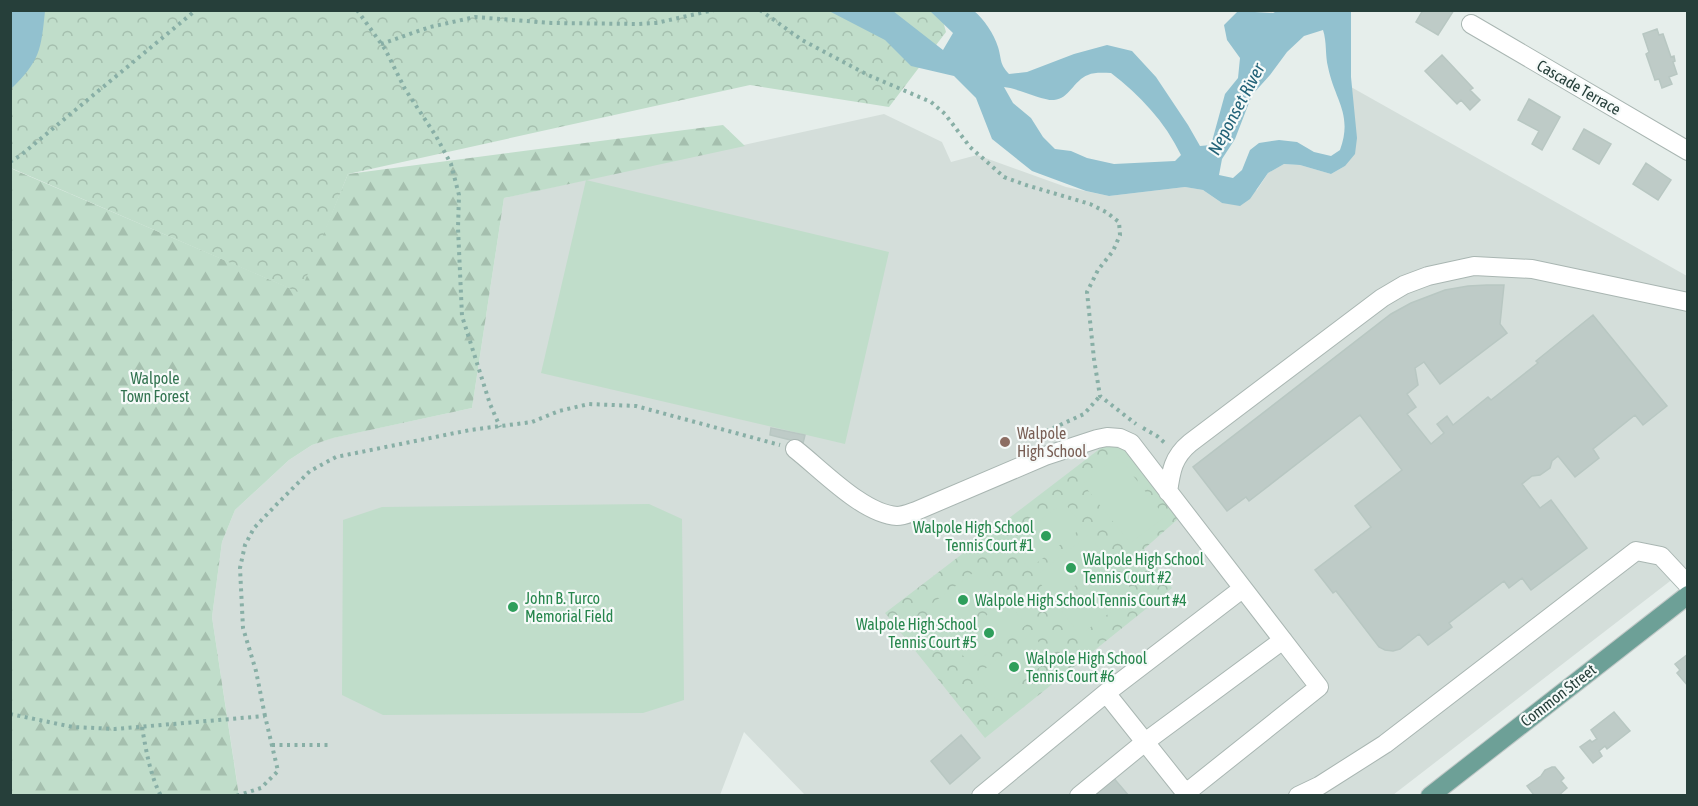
<svg xmlns="http://www.w3.org/2000/svg" width="1698" height="806" viewBox="0 0 1698 806" font-family="'Asap Condensed',sans-serif">
  <style>
    .built { fill: #d4deda }
    .forest { fill: url(#forest-firs) }
    .park { fill: url(#park-crowns) }
    .pitch { fill: #c0ddca }
    .water { fill: #92c1cf; fill-rule: evenodd }
    .building { fill: #becbc7; stroke: #b8c7c2; stroke-width: 1.5 }
    .lines { fill: none; stroke-linecap: round; stroke-linejoin: round }
    .minor-casing { stroke: #a9b6b2; stroke-width: 20 }
    .major-casing { stroke: #c2c9c8; stroke-width: 20 }
    .path { stroke: #88afa6; stroke-width: 4; stroke-dasharray: 3 4.5; stroke-linecap: butt }
    .minor { stroke: #fff; stroke-width: 18 }
    .major { stroke: #6da097; stroke-width: 18 }
    .education-dot { fill: #8d6e63; stroke: #f6faf9; stroke-width: 2 }
    .leisure-dot { fill: #2e9e5b; stroke: #f6faf9; stroke-width: 2 }
    .labels { text-anchor: middle; dominant-baseline: central; stroke-width: 4.5; stroke-linejoin: round; paint-order: stroke }
    .street-label { font-size: 16px; fill: #263f3a; stroke: #f6faf9 }
    .park-label { font-size: 16px; fill: #327350; stroke: #f6faf9 }
    .education-label { font-size: 16px; fill: #785e54; stroke: #f6faf9; text-anchor: start }
    .leisure-label { font-size: 16px; fill: #27864d; stroke: #f6faf9; text-anchor: start }
    .water-label { font-size: 18px; font-style: italic; fill: #236378; stroke: #f6faf9 }
  </style>
  <defs>
    <pattern id="forest-firs" width="22" height="20" patternUnits="userSpaceOnUse" patternTransform="scale(1.5)"><rect width="22" height="20" fill="#c0ddca"/><path d="M5 1l3.5 6h-7zM16 11l3.5 6h-7z" fill="#a5bfae"/></pattern>
    <pattern id="park-crowns" width="20" height="18" patternUnits="userSpaceOnUse" patternTransform="scale(1.5)"><rect width="20" height="18" fill="#c0ddca"/><path d="M2 6a3 3 0 1 1 6 0M12 15a3 3 0 1 1 6 0" fill="none" stroke="#a5bfae"/></pattern>
  </defs>
  <rect width="100%" height="100%" fill="#e6eeeb"/>
  <path class="built" d="M1351,87L1687,276V568L1393,795H805L744,732L720,795H239L212,617L222,542L235,510L289,460L312,445L332,438L472,408L504,198L884,114L942,142L951,162L977,155L1066,187L1109,196L1185,187L1203,190L1222,203L1257,190L1268,173L1284,164L1300,165L1331,174L1345,166L1352,97Z"/>
  <path class="forest" d="M723,125L745,146L504,198L472,408L333,438L312,445L289,460L235,510L222,542L212,617L239,796L11,795L10,168L299,292L348,174Z"/>
  <path class="park" d="M940,10L946,32L889,107L750,85L348,174L300,293L11,168V11Z
    M1110,441H1119L1178,519L1144,549L1172,588L985,738L885,613Z"/>
  <path class="pitch" d="M586,180L889,252L845,444L541,373Z
    M1118,456L1165,517L1130,543L1083,484Z
    M1064,502L1083,527L1029,569L1010,544Z
    M649,504L682,519L684,700L643,713L383,715L342,695L343,520L382,507Z
    M1089,535L1108,560L1054,602L1035,576Z
    M981,567L1000,592L946,634L926,608Z
    M1115,568L1135,594L1080,635L1061,610Z
    M1007,600L1026,625L971,666L952,641Z
    M1032,633L1051,659L996,700L977,675Z"/>
  <path class="water" d="M11,10L45,11C41,50 40,61 11,89Z
    M1277,11H1351V77L1357,138L1355,154L1345,166L1331,174L1300,165L1284,164L1268,173L1250,199L1240,206L1222,203L1203,190L1185,187L1109,196L1086,191L1032,171L992,139L976,98L954,76L911,66L885,40L829,11H893L943,50L953,33L930,11H974C984,19 994,34 998,47C1002,60 999,63 1009,74L1027,72L1074,54L1107,45L1132,51L1156,77L1188,125L1200,146L1211,145L1225,94L1238,78L1240,58L1227,40L1224,25L1238,11L1273,13ZM1323,30C1327,42 1325,55 1328,67C1335,101 1353,114 1340,150L1331,156L1314,152L1297,142L1279,140L1259,143L1250,150L1242,170L1233,178L1219,175L1222,159L1235,139L1252,95L1270,75L1287,52L1304,36ZM1111,73C1140,95 1165,122 1181,155L1175,161L1114,164L1087,158L1071,151L1055,149L1043,137L1031,118L1013,103L1004,87C1017,88 1044,101 1054,100C1069,99 1074,80 1088,75C1094,72 1104,73 1111,73Z"/>
  <path class="building" d="M1423,10H1454L1438,35L1416,22Z
    M1657,29L1659,35L1663,34L1671,57L1674,56L1675,61L1673,62L1677,74L1669,77L1672,84L1662,88L1659,79L1655,80L1646,54L1649,52L1643,34Z
    M1442,55L1473,88L1470,90L1480,100L1470,110L1461,100L1457,104L1425,71Z
    M1529,99L1560,117L1542,150L1532,144L1539,131L1518,120Z
    M1584,129L1611,144L1599,164L1573,149Z
    M1646,163L1671,180L1658,200L1633,184Z
    M1487,285H1504L1500,324L1507,333L1440,384L1424,362L1415,368L1418,385L1407,394L1416,407L1407,414L1431,444L1444,433L1437,424L1447,416L1453,425L1488,397L1491,400L1538,363L1536,361L1593,315L1667,406L1643,425L1635,415L1593,449L1599,458L1575,477L1558,456L1552,461L1550,468L1540,475L1532,476L1522,484L1540,508L1551,500L1587,548L1531,590L1522,578L1509,588L1504,581L1449,623L1452,627L1428,645L1419,634L1400,649L1393,651L1385,650L1379,647L1336,591L1333,593L1315,570L1371,527L1355,506L1402,470L1360,415L1249,501L1246,497L1227,511L1193,467L1391,314L1411,303L1445,290L1468,286Z
    M771,428L805,435L803,443L770,435Z
    M1688,654V686L1677,673L1680,670L1675,664Z
    M1614,712L1630,731L1607,749L1605,746L1599,751L1602,756L1593,763L1580,747L1590,740L1592,742L1597,739L1591,730Z
    M961,735L980,758L950,784L931,761Z
    M1552,767H1555L1564,778L1561,781L1567,788L1558,796H1533L1534,795L1527,786L1541,776L1545,770Z
    M1111,775L1129,796H1087Z"/>
  <g class="lines">
    <g class="minor-casing">
      <path id="minor" d="M1471,24L1688,151
        M795,449C822,470 863,514 897,516C903,516 910,513 916,511L1045,456L1097,439L1107,437L1120,438L1131,443L1319,687L1186,793
        M1168,492C1171,471 1173,457 1190,443L1382,298L1404,285L1428,276L1474,266L1532,269L1688,302
        M1106,693L1188,796
        M981,796L1106,693L1242,589
        M1079,796L1145,742L1283,640
        M1298,796L1319,786L1385,744L1636,551L1661,556L1688,585"/>
    </g>
    <g class="major-casing">
      <path id="major" d="M1430,796L1688,595"/>
    </g>
    <path class="path" d="M357,10L385,49L405,89L436,136L451,164L459,195L458,228L462,316L490,404L500,427
      M760,10L802,40L868,75L931,102L945,114L970,147L1004,177L1026,185L1090,204L1106,212L1119,222L1120,235L1113,251L1098,270L1087,292L1094,359L1100,396L1136,424
      M381,44L430,27L475,17L551,23L639,24L656,23L714,10
      M10,162L21,155L196,10
      M1143,428L1157,436L1166,444
      M1035,440L1038,435L1084,414L1100,396
      M10,714L73,727L115,729L265,716L278,771L261,788L236,796
      M265,716L256,671L243,628L240,568L245,545L254,528L275,506L310,471L336,457L470,430L532,422L559,411L589,404L636,406L780,445
      M142,727C146,750 150,775 161,796
      M272,745H329"/>
    <use href="#minor" class="minor"/>
    <use href="#major" class="major"/>
  </g>
  <circle class="education-dot" cx="1005" cy="442" r="6"/>
  <g class="leisure-dot">
    <circle cx="1046" cy="536" r="6"/>
    <circle cx="1071" cy="568" r="6"/>
    <circle cx="963" cy="600" r="6"/>
    <circle cx="513" cy="607" r="6"/>
    <circle cx="989" cy="633" r="6"/>
    <circle cx="1014" cy="667" r="6"/>
  </g>
  <g class="labels">
    <g class="street-label">
      <text transform="translate(1579 87) rotate(30)">Cascade Terrace</text>
      <text transform="translate(1558 695) rotate(-38)">Common Street</text>
    </g>
    <g class="park-label">
      <text x="155" y="378">Walpole<tspan x="155" dy="18">Town Forest</tspan></text>
    </g>
    <g class="education-label">
      <text x="1017" y="433">Walpole<tspan x="1017" dy="18">High School</tspan></text>
    </g>
    <g class="leisure-label">
      <text x="1034" y="527" text-anchor="end">Walpole High School<tspan x="1034" dy="18">Tennis Court #1</tspan></text>
      <text x="1083" y="559">Walpole High School<tspan x="1083" dy="18">Tennis Court #2</tspan></text>
      <text x="525" y="598">John B. Turco<tspan x="525" dy="18">Memorial Field</tspan></text>
      <text x="975" y="600">Walpole High School Tennis Court #4</text>
      <text x="977" y="624" text-anchor="end">Walpole High School<tspan x="977" dy="18">Tennis Court #5</tspan></text>
      <text x="1026" y="658">Walpole High School<tspan x="1026" dy="18">Tennis Court #6</tspan></text>
    </g>
    <g class="water-label">
      <text transform="translate(1236 109) rotate(-62)">Neponset River</text>
    </g>
  </g>
  <rect width="1698" height="806" fill="none" stroke="#263f3a" stroke-width="24"/>
</svg>
